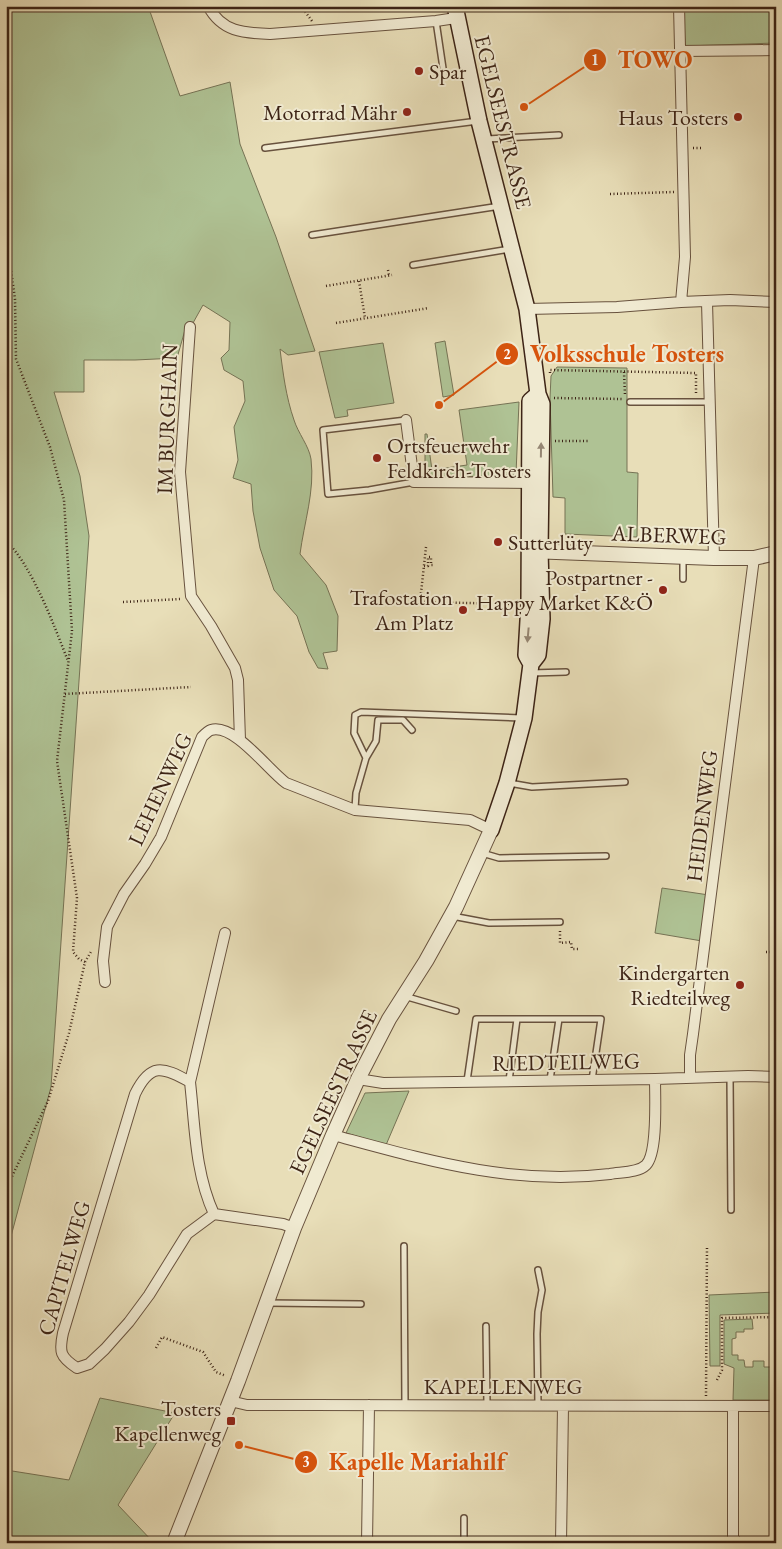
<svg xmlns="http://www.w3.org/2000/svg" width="782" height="1549" viewBox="0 0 782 1549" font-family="'EB Garamond',serif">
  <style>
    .green { fill: #afc294; stroke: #767355 }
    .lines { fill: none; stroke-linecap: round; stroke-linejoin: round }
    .service-casing { stroke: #68523e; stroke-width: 8 }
    .minor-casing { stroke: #68523e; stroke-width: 12 }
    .tertiary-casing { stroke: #68523e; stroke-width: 16 }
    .secondary-casing { stroke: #3d2416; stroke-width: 18 }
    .path { stroke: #3d2416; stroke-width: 2.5; stroke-dasharray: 1 2.5; stroke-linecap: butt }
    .service { stroke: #f0ead1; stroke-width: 5 }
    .minor { stroke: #f0ead1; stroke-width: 10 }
    .tertiary { stroke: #f0ead1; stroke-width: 14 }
    .secondary { stroke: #f0ead1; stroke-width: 15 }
    .oneway { fill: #968774 }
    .poi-dot { fill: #8f2418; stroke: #f0ead1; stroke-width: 2 }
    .labels { text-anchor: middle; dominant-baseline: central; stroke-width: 4; stroke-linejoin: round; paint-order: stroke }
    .poi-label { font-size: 22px; fill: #3d2416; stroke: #f0ead1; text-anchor: end }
    .street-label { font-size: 22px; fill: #3d2416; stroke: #f0ead1 }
    .leader { fill: none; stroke: #d7540d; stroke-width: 2 }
    .callout-dot { fill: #d7540d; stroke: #f0ead1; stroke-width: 2 }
    .mark-label { font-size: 15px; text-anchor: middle; font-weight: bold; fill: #fff }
    .callout-label { font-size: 24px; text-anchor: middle; font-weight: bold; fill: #d7540d; stroke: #f0ead1; stroke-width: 4; stroke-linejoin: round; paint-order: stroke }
  </style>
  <rect width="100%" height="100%" fill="#e8deb8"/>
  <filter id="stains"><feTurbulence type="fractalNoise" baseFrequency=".004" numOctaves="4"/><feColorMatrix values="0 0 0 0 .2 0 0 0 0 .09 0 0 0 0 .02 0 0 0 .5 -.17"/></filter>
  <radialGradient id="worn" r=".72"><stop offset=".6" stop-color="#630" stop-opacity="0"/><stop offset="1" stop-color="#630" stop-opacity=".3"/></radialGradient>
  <path class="green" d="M6,6H148L180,96L230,82L240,144L276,237L315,351L288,355L280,349C283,373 286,397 294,420C298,433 309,446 311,459C315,491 304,523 300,554L326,585L338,616L337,651L323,653L328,669L318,668L309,652L297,616L274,590L260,548L253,511L251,484L233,478L238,460L234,427L245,401L243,381L224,370L221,358L229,350L230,322L203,305L193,323H187L177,358L135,360H84V392H54L80,476L89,536L51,1087L6,1255Z
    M683,6H776V43L685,46Z
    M445,341L454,395L443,397L435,343Z
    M383,343L394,403L347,410L348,416L335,418L319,352Z
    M557,367L627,368V472L638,473L637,537L565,534V498L553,497L550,398L551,376Z
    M519,402L516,474L432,479L425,471V434H427L432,470L467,465L459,410Z
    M662,888L709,895L702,941L655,933Z
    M409,1091L386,1145L346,1133L365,1093Z
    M776,1292V1313L720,1315V1366H710L709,1295Z
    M752,1319L753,1329H744V1332H736V1338L732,1339V1355H738V1360H744L745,1367H753V1361H764V1367H772V1361H776V1400H733L734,1368L724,1364V1320Z
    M100,1398L175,1413L118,1505L154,1543H6V1470L69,1480Z"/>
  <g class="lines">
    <g class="service-casing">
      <path id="service" d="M436,21L444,75
        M487,139L559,135
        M265,148L478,121
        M312,235L500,206
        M413,265L510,249
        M630,402H709
        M406,420L323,430L328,494L369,490L414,482
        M683,579V558
        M531,673L566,672
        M366,758L354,733L355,715L361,712L521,718
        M509,783L532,787L625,782
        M355,809L356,793L366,758L376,741L378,720H403L412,730
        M482,853L499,858L606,856
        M452,916L489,923L560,922
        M404,996L456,1011
        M730,1077L731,1210
        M550,1080L559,1019
        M467,1081L476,1019H601L592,1080
        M509,1081L517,1019
        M404,1246L405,1405
        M267,1303L361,1304
        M486,1326L487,1405
        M538,1405L537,1334L538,1312L542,1290L538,1270
        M464,1518V1543"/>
    </g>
    <g class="minor-casing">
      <path id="minor" d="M208,6C222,32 243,33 270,34L436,21L456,18
        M679,6L685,257L681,302
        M680,51L776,50
        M707,302L714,558
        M527,309L617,307L681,302L730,300L776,302
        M190,327L180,472L191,596L211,626L235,668L238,680L240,740
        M406,420L414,482L535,483
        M105,982L103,961L107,927L124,894L145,864L161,837L202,737C204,735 208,731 211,730C234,723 268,770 286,783L355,810L470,820L491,830
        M690,1078V1055L693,1034L754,558
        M358,1079L383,1083L655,1079L748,1076L776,1077
        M190,1082L225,933
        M333,1135C426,1160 512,1186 610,1174C620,1172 638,1173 646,1165C658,1153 655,1097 655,1079
        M214,1214L187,1234L149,1295L129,1322L105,1349L89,1364L77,1368C60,1357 59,1352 63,1333L135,1094C150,1063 162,1066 190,1082C195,1126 195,1173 214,1214L283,1224L294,1228
        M230,1401L247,1405H312L776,1406
        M733,1406V1537L737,1543
        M367,1543L369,1405
        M561,1543L563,1406"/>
    </g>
    <g class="tertiary-casing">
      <path id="tertiary" d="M530,551L714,558H754L776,553
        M174,1543L238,1381L294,1228L333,1135L358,1079L389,1019L426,961L456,907L491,830"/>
    </g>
    <g class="secondary-casing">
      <path id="secondary" d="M455,6L479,121L527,309L538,394L542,404L540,551L542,619L538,655L531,664L524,718L507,783L491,830
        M531,664L526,655L529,604L530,401L538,394"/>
    </g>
    <path class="path" d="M301,6L312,21
      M693,148H701
      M610,194L674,192
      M6,233L15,299L16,359L50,447L64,500L72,631L57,761L77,898L73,952L79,959L85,962
      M388,270L389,276
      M359,281L365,318
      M326,286L392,275
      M336,323L429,308
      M624,372L625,395
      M550,373V370L696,373V393
      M554,398L623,399
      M555,441H590
      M6,541C32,565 55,628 68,661
      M426,547L420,602L515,604
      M424,566H428V557H431V565H433
      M123,602L181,599
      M65,694L191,687
      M560,931V943L571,942L572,949H579
      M766,952H776
      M6,1189L48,1101L69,1033L85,962L92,950
      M156,1348L162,1337L203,1352L216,1372L226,1376
      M717,1380L722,1370V1318L776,1317
      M706,1396L707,1247"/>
    <use href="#service" class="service"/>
    <use href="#minor" class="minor"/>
    <use href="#tertiary" class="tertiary"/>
    <use href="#secondary" class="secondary"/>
  </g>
  <defs><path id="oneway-solid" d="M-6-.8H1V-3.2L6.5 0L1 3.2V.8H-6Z" transform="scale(1.25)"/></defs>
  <g class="oneway">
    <use href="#oneway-solid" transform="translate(541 450) rotate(-89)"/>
    <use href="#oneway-solid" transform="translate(528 635) rotate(95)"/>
  </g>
  <g class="poi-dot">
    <circle cx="419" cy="71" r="5"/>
    <circle cx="407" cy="112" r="5"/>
    <circle cx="738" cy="117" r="5"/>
    <circle cx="377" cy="458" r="5"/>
    <circle cx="498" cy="542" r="5"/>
    <circle cx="663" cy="590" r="5"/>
    <circle cx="463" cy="610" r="5"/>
    <circle cx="740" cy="985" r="5"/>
    <rect x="226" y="1416" width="10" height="10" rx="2.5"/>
  </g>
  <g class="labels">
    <g class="poi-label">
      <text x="429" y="71" text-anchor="start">Spar</text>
      <text x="397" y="112">Motorrad Mähr</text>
      <text x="728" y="117">Haus Tosters</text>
      <text x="387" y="445" text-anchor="start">Ortsfeuerwehr<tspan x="387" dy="25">Feldkirch-Tosters</tspan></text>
      <text x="508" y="542" text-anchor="start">Sutterlüty</text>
      <text x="653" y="577">Postpartner -<tspan x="653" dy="25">Happy Market K&amp;Ö</tspan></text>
      <text x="453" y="597">Trafostation<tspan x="453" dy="25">Am Platz</tspan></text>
      <text x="730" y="972">Kindergarten<tspan x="730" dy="25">Riedteilweg</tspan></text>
      <text x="221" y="1408">Tosters<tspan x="221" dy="25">Kapellenweg</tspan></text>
    </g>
    <g class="street-label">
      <text transform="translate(503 122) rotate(76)">EGELSEESTRASSE</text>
      <text transform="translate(167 419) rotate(-88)">IM BURGHAIN</text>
      <text transform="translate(669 535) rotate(2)">ALBERWEG</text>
      <text transform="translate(160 789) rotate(-65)">LEHENWEG</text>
      <text transform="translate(702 816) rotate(-83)">HEIDENWEG</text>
      <text transform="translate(566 1062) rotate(-1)">RIEDTEILWEG</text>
      <text transform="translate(333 1092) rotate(-65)">EGELSEESTRASSE</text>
      <text transform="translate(64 1268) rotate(-74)">CAPITELWEG</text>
      <text x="503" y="1386">KAPELLENWEG</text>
    </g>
  </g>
  <path class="leader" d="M524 107L595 60M439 405L507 354M239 1445L306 1462"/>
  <g class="callout-dot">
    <circle cx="524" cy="107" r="5"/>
    <circle cx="439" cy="405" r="5"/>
    <circle cx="239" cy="1445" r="5"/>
    <circle cx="595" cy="60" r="12"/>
    <circle cx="507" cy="354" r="12"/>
    <circle cx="306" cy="1462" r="12"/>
  </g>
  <g class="mark-label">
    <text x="595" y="65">1</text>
    <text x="507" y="359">2</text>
    <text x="306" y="1467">3</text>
  </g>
  <g class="callout-label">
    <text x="655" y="68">TOWO</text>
    <text x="627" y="362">Volksschule Tosters</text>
    <text x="417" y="1470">Kapelle Mariahilf</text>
  </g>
  <rect width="782" height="1549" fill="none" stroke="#e8deb8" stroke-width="25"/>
  <rect x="8" y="8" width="767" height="1534" fill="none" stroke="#3d2416" stroke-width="2.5"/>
  <rect x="12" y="12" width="757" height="1524" fill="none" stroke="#3d2416"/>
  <rect width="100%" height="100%" filter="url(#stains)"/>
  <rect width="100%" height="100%" fill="url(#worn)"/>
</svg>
